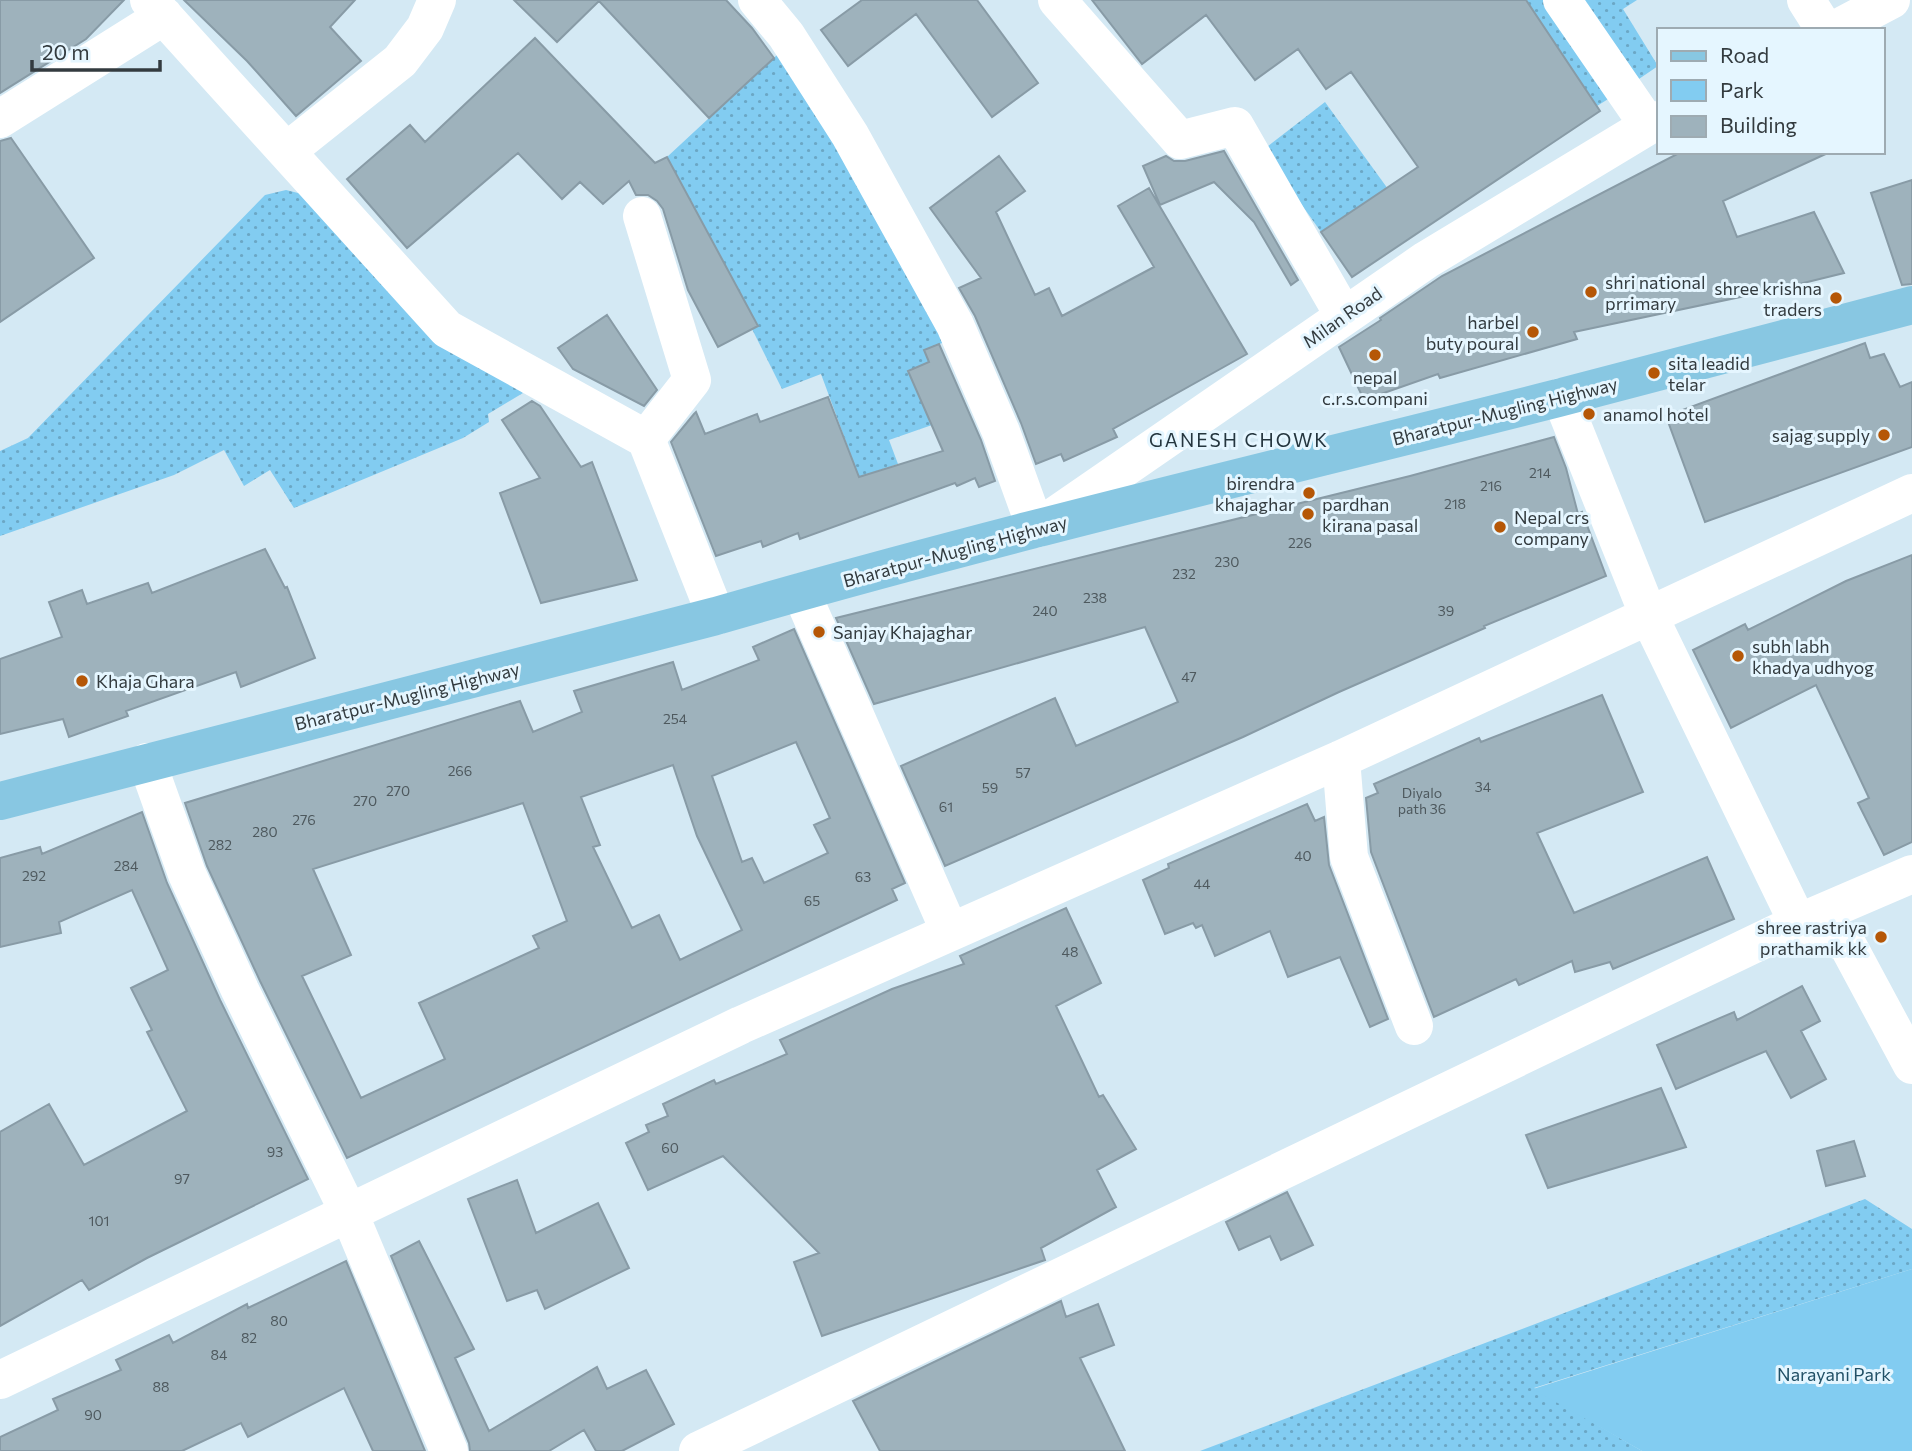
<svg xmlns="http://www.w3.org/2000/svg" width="1912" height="1451" viewBox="0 0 1912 1451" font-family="Commissioner,sans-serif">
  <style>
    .grass { fill: url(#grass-dots) }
    .park { fill: #82ccf1 }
    .building { fill: #9eb2bc; stroke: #889ba6; stroke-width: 2; fill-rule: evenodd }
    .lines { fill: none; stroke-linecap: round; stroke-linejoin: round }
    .minor { stroke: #fff; stroke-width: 38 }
    .major { stroke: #88c7e2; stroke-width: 38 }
    .poi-dot { fill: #b55707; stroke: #e5f6ff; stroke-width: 2.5 }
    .labels { text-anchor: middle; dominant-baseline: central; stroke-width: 6; stroke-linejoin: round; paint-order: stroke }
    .number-label { font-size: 14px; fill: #4e595e }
    .poi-label { font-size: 18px; fill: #333b3f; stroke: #e5f6ff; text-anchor: start }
    .street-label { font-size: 18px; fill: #333b3f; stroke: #e5f6ff }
    .park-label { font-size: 18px; fill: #215066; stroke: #e5f6ff }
    .neighbourhood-label { font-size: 19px; letter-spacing: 2px; fill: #25363f; stroke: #e5f6ff }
  </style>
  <defs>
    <pattern id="grass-dots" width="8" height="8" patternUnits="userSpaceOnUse" patternTransform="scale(1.75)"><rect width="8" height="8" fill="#82ccf1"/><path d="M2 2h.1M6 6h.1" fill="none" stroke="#6ba7c5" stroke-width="1.8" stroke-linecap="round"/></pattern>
  </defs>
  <rect width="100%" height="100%" fill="#d4e9f4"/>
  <path class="grass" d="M1526,0H1548L1613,96L1597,106Z
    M1577,0H1637L1623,9L1658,66L1636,81Z
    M777,55L804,87L950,340L924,350L929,362L908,371L932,425L889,440L898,464L859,477L821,374L782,389L752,329L757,325L667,157Z
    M1325,102L1388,189L1321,232L1263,150Z
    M286,190L310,196L523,393L488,414L489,422L463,438L294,508L270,470L244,486L224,450L174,475L0,536V451L28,438L265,195Z
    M1865,1199L1912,1229V1269L1534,1388L1642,1451H1200Z"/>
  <path class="park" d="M1912,1269V1451H1642L1533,1389Z"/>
  <path class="building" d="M0,0H124L86,39L0,93Z
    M184,0H355L330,27L361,61L296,116L247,61Z
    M514,0H726L752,28L774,58L709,118L599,1L557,42Z
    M862,0H977L1038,83L992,117L916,14L848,66L821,30Z
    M1092,0H1526L1600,111L1352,277L1321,232L1418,167L1351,72L1326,89L1298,49L1255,80L1206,15L1142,64Z
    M535,38L655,163L667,157L758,326L718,347L688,290L663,209L657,201L648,195H636L629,181L603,204L580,182L562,199L518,153L407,248L347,179L410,125L425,142Z
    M11,138L94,258L0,322V141Z
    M1224,151L1298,280L1291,285L1254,222L1214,182L1160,205L1143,166L1166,156L1174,161H1185Z
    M1681,152H1830L1723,201L1737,237L1814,212L1844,273L1783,288L1574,332L1577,339L1440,378L1438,374L1364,400L1339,347L1381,320L1380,318L1442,276Z
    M999,156L1025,191L996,212L1035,295L1049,288L1062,316L1154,267L1118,206L1149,188L1247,354L1113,429L1117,437L1064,461L1061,454L1036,464L1021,423L975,316L959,288L981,278L930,208Z
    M1912,180V284L1902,285L1871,193Z
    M607,315L657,390L644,406L573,369L558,348Z
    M1865,343L1870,358L1884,354L1900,387L1912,382V447L1705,522L1666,416Z
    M939,344L981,440L995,481L979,487L975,478L957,486L955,483L800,539L798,533L763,547L761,541L716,556L671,442L694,414L696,412L705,434L757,414L760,422L828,397L859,477L943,451L908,371L929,362L924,350Z
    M532,401L540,406L581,467L592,462L637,580L541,603L500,493L540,478L502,420Z
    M1554,437L1566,468L1578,514L1582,512L1606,576L1484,626L1485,628L1339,692L1243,737L945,866L901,766L1055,698L1076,746L1178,702L1145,627L874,704L836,618L1410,476Z
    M265,549L285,588L287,587L315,658L241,687L236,672L126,711L128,716L69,737L63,719L0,734V659L62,637L49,602L82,590L87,604L148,583L152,593Z
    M1912,555V842L1884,855L1858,803L1869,798L1816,685L1731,728L1693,650L1745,624L1748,630L1846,581Z
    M794,629L905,883L892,889L897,900L347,1158L260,981L207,866L185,803L520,701L533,732L582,712L574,691L673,662L682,690L759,660L753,647ZM796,742L830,818L814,825L828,853L764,883L752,858L742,862L712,776ZM673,765L697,836L742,930L680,960L659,915L632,928L593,847L600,845L581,797ZM523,803L567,921L533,936L539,948L419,1003L445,1059L361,1098L302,976L351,955L313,869Z
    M1602,695L1643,792L1537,833L1574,913L1707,857L1734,919L1613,969L1610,962L1575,972L1572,961L1519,985L1516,979L1434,1017L1371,852L1366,798L1378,793L1374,784L1479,738L1481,742Z
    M1307,804L1315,821L1324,817L1329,865L1388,1019L1370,1027L1340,957L1288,977L1270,931L1215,956L1202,925L1196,928L1193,923L1165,934L1143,880L1169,868L1168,864Z
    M142,812L167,883L220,1000L308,1179L147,1258L89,1290L82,1280L0,1326V1132L49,1104L84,1165L187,1111L147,1032L152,1030L131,988L168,970L132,890L59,922L61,933L0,947V858L40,847L42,854Z
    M1066,908L1101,983L1056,1006L1099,1097L1103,1095L1136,1149L1097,1170L1116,1207L1041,1248L1045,1260L822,1336L794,1262L819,1253L723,1156L648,1190L626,1143L649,1132L646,1125L668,1116L663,1104L714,1080L716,1084L787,1054L780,1040L892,989L964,964L960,956Z
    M1802,986L1820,1021L1801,1031L1826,1079L1791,1098L1766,1051L1676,1089L1657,1045L1734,1012L1737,1020Z
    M1661,1088L1686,1147L1548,1188L1526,1135Z
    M1854,1141L1865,1176L1826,1186L1817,1151Z
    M517,1180L536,1233L598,1203L629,1268L545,1309L537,1290L507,1301L468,1199Z
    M1287,1192L1313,1245L1281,1260L1270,1236L1239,1250L1226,1222Z
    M419,1241L474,1349L455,1358L489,1431L597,1367L607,1389L646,1370L674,1424L622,1451H596L584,1430L549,1451H470L469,1443L391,1256Z
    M346,1261L425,1451H373L344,1388L248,1437L241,1423L182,1451H0V1437L58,1410L53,1399L121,1370L116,1360L169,1335L173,1343L247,1304L248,1308Z
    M1061,1301L1066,1317L1098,1304L1114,1345L1080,1358L1125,1451H880L853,1401Z"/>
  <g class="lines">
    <path class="minor" d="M149,0L447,329L646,439L716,616
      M757,0L786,35L850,135L955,325L1001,432L1036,529L1426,260L1658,120
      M1057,0L1180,140L1235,126L1344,316
      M1562,0L1648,125
      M1806,0L1825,30
      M1834,30L1891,0
      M0,119L164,16
      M287,151L400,61L425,28L437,0
      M642,216L692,380L646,439
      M1561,397L1648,614L1798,923L1847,944L1912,1065
      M801,592L950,932
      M1341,759L1349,857L1414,1026
      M147,762L187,874L240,990L349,1213L449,1451
      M0,1380L741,1025L1341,759L1912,493
      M698,1451L1798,923L1912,874"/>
    <path class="major" d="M0,801L716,616C994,535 1277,469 1558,398C1676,368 1794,336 1912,305"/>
  </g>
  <g class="poi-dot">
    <circle cx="1591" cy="292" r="7"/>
    <circle cx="1836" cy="298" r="7"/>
    <circle cx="1533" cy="332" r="7"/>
    <circle cx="1375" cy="355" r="7"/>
    <circle cx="1654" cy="373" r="7"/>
    <circle cx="1589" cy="414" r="7"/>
    <circle cx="1884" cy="435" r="7"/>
    <circle cx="1309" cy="493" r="7"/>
    <circle cx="1308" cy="514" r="7"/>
    <circle cx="1500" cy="527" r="7"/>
    <circle cx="819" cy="632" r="7"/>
    <circle cx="1738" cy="656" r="7"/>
    <circle cx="82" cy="681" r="7"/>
    <circle cx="1881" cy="937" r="7"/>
  </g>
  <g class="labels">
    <g class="number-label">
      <text x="1540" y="472">214</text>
      <text x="1491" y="485">216</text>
      <text x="1455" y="503">218</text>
      <text x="1300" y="542">226</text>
      <text x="1227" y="561">230</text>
      <text x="1184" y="573">232</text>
      <text x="1095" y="597">238</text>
      <text x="1045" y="610">240</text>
      <text x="1446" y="610">39</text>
      <text x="1189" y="676">47</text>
      <text x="675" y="718">254</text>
      <text x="460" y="770">266</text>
      <text x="1023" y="772">57</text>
      <text x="1483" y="786">34</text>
      <text x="990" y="787">59</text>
      <text x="398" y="790">270</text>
      <text x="1422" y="792">Diyalo<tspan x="1422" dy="16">path 36</tspan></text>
      <text x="365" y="800">270</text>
      <text x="946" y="806">61</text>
      <text x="304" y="819">276</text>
      <text x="265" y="831">280</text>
      <text x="220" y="844">282</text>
      <text x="1303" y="855">40</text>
      <text x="126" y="865">284</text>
      <text x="34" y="875">292</text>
      <text x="863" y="876">63</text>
      <text x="1202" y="883">44</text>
      <text x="812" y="900">65</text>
      <text x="1070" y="951">48</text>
      <text x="670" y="1147">60</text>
      <text x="275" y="1151">93</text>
      <text x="182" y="1178">97</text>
      <text x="99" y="1220">101</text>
      <text x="279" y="1320">80</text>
      <text x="249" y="1337">82</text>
      <text x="219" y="1354">84</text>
      <text x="161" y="1386">88</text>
      <text x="93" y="1414">90</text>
    </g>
    <g class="poi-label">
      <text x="1605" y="282">shri national<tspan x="1605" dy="21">prrimary</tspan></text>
      <text x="1822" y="288" text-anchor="end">shree krishna<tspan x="1822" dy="21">traders</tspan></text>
      <text x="1519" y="322" text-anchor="end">harbel<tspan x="1519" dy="21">buty poural</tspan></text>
      <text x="1668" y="363">sita leadid<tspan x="1668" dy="21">telar</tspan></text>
      <text x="1375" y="377" text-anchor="middle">nepal<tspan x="1375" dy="21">c.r.s.compani</tspan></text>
      <text x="1603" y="414">anamol hotel</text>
      <text x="1870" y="435" text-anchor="end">sajag supply</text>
      <text x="1295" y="483" text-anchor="end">birendra<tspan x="1295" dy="21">khajaghar</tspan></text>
      <text x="1322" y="504">pardhan<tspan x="1322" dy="21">kirana pasal</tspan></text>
      <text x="1514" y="517">Nepal crs<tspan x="1514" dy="21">company</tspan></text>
      <text x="833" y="632">Sanjay Khajaghar</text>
      <text x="1752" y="646">subh labh<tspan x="1752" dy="21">khadya udhyog</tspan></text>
      <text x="96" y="681">Khaja Ghara</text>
      <text x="1867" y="927" text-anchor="end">shree rastriya<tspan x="1867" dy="21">prathamik kk</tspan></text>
    </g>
    <g class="street-label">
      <text transform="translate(1342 317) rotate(-35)">Milan Road</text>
      <text transform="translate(1505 411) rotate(-14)">Bharatpur-Mugling Highway</text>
      <text transform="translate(955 551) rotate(-15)">Bharatpur-Mugling Highway</text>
      <text transform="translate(407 696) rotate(-14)">Bharatpur-Mugling Highway</text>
    </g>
    <g class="park-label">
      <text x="1834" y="1374">Narayani Park</text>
    </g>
    <g class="neighbourhood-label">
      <text x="1239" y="439">GANESH CHOWK</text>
    </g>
  </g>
  <rect x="1657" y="28" width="228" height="126" fill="#e5f6ff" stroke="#9eabb2" stroke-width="2"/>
  <rect x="1671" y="51" width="35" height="10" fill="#88c7e2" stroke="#9eabb2" stroke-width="2"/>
  <text x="1720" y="63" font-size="21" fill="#333b3f">Road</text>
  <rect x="1671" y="80" width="35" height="21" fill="#82ccf1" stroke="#9eabb2" stroke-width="2"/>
  <text x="1720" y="98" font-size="21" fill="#333b3f">Park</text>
  <rect x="1671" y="116" width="35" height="21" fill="#9eb2bc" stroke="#9eabb2" stroke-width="2"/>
  <text x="1720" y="133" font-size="21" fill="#333b3f">Building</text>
  <path d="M32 60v10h128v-10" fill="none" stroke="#333b3f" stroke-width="3.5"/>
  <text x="42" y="60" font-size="21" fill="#333b3f" stroke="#e5f6ff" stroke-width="5" paint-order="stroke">20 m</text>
</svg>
